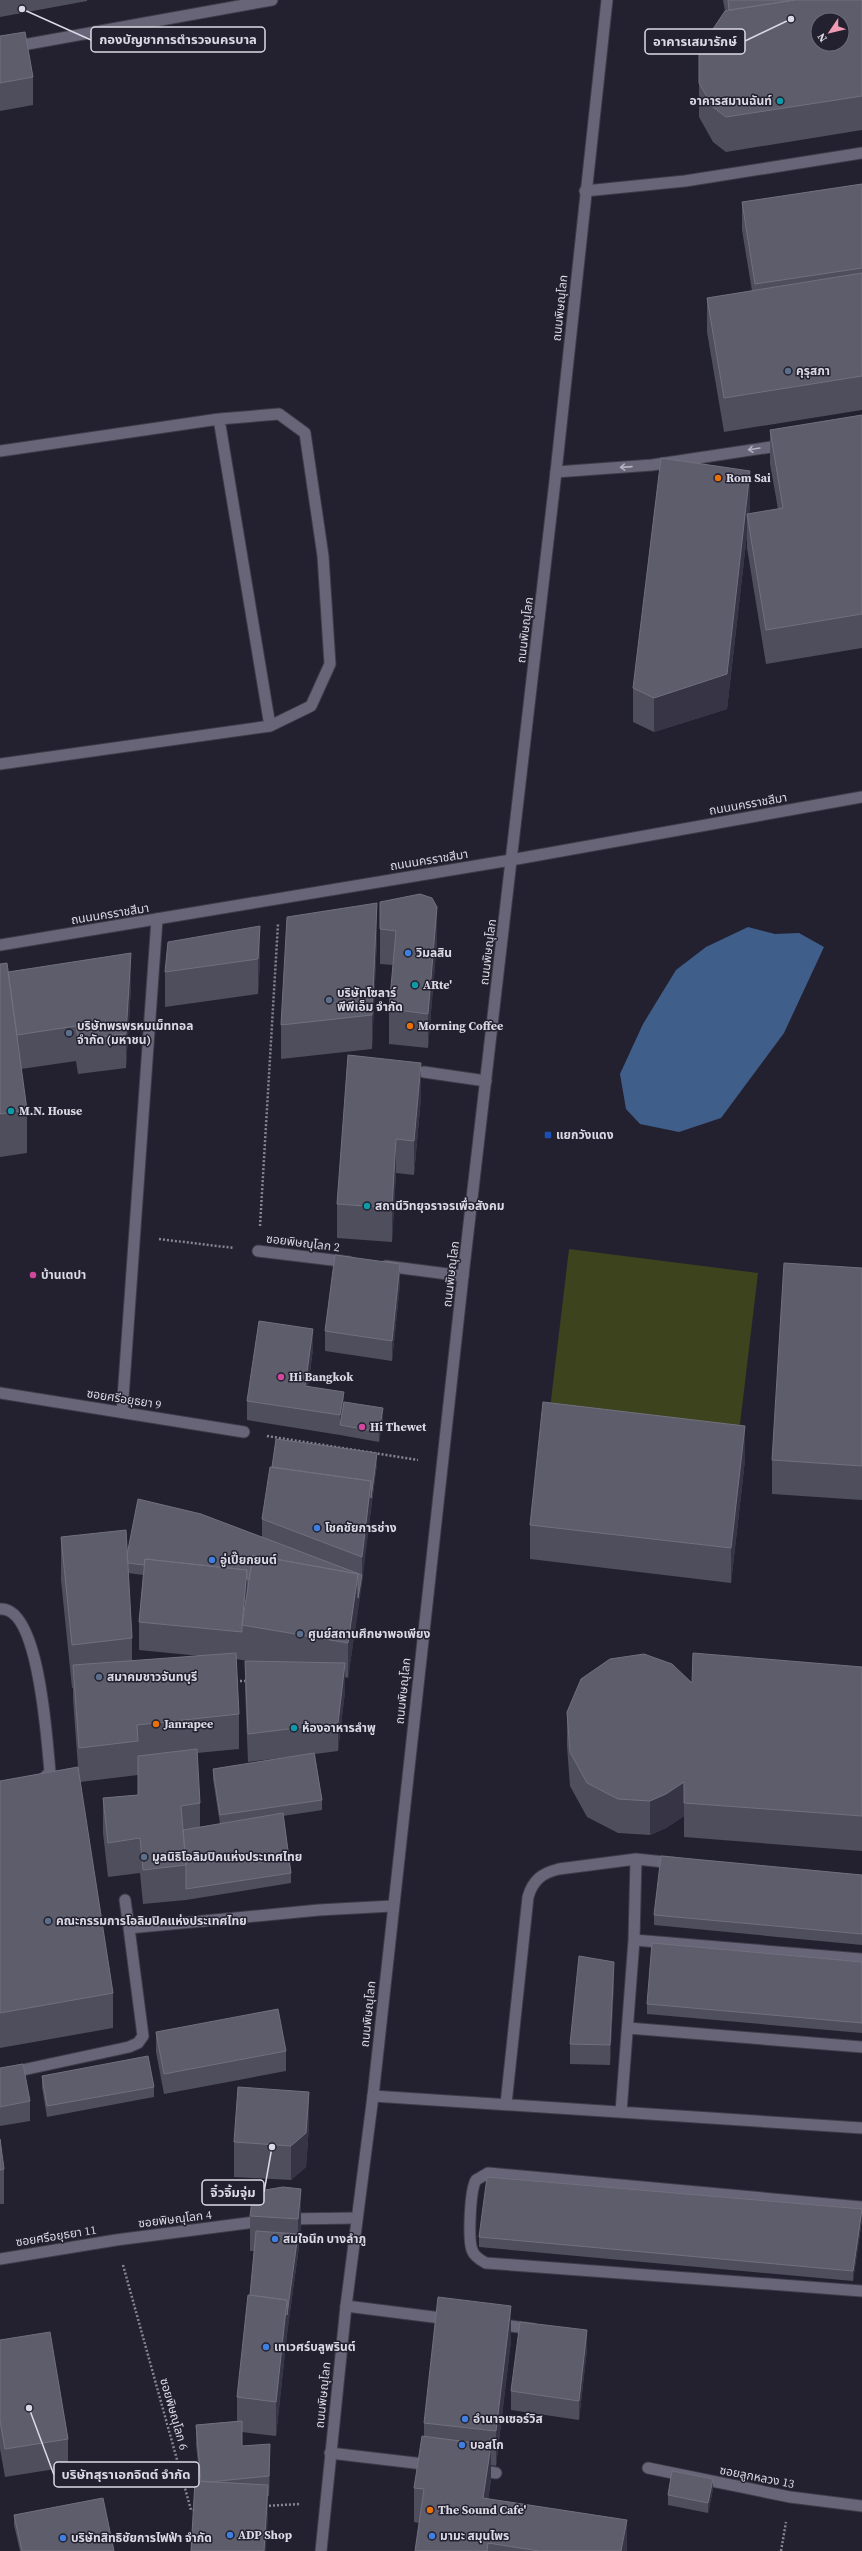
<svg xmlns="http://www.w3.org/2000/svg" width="862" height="2551" viewBox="0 0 862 2551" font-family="'Source Serif 4','Noto Sans Thai',serif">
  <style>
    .green { fill: #3c431d }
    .water { fill: #405e8a }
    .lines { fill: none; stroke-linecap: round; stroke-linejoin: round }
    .service-casing { stroke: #3e3c48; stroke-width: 13 }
    .minor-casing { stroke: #3e3c48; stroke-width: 13 }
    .secondary-casing { stroke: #3e3c48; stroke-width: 13 }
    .path { stroke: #878592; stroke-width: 2.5; stroke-dasharray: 2 2; stroke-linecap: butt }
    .service { stroke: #676577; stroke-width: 11 }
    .minor { stroke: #676577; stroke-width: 11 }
    .secondary { stroke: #676577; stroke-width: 11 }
    .wall { fill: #4f4e5d; fill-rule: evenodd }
    .shaded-wall { fill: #373545 }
    .building { fill: #5e5d6c; stroke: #71707e; fill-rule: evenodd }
    .oneway { stroke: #b2b1be }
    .culture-dot { fill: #0f9aa8; stroke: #232130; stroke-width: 1.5 }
    .service-dot { fill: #5c6f8a; stroke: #232130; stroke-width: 1.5 }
    .food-dot { fill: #e8710a; stroke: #232130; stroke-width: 1.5 }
    .shop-dot { fill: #3f7fe0; stroke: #232130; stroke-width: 1.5 }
    .transit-dot { fill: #1a4fb4; stroke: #232130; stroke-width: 1.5 }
    .hotel-dot { fill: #d1479c; stroke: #232130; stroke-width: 1.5 }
    .labels { text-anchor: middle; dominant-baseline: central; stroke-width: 3; stroke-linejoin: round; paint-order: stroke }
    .poi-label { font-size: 12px; font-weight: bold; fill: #dbdae4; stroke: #232130; text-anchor: start }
    .street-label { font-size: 12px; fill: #dbdae4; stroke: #232130 }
    .leader { fill: none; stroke: #dbdae4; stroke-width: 1.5 }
    .callout-dot { fill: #dbdae4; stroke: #232130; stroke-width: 1.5 }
    .callout { fill: #232130; stroke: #dbdae4; stroke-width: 1.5 }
    .callout-label { font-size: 13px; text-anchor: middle; font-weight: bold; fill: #dbdae4 }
  </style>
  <rect width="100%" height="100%" fill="#232130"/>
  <path class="green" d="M569,1249L758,1273L738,1441L549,1417Z"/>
  <path class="water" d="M748,927L775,934L799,933L824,947L784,1033L721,1118L679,1132L640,1124L626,1109L620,1074L643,1024L676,970L706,947Z"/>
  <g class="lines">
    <g class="service-casing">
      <path id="service" d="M0,49L272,0
        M585,191L685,181L862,153
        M219,419L270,726
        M0,451L219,419L279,414L305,433L323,556L330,664L311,706L270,726L0,764
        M556,472L652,465L784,445
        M424,1072L486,1081
        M0,1609C40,1606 47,1744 50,1772L39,1783
        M125,1900L129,1928
        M634,1940L862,1959
        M628,2028L862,2047
        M0,2075L129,2047L138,2043L143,2036L129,1928L319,1910L392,1906
        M373,2096L862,2128
        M506,2104L528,1897C533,1880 542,1873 559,1869L636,1859L674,1863
        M621,2112L634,1940L636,1859
        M862,2207L488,2173L476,2180C470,2190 468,2239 472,2250C474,2256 480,2260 486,2263L862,2291
        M346,2306L449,2319
        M496,2324L533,2329
        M330,2453L432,2465
        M477,2470L496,2473"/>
    </g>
    <g class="minor-casing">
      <path id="minor" d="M258,1251L349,1262
        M386,1266L463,1276
        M0,1393L244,1432
        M122,1412L157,919
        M286,2219L357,2218
        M0,2259L116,2240L263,2221
        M648,2468L790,2497L862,2506"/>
    </g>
    <g class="secondary-casing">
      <path id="secondary" d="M0,945L511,860L862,797
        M321,2551L346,2306L373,2096L463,1276L556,472L607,0"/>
    </g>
    <path class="path" d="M260,1226L278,924
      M159,1239L234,1248
      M267,1436L418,1460
      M236,1681H247
      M123,2265L191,2510H196
      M265,2506L300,2504
      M781,2551L786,2522"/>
    <use href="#service" class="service"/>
    <use href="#minor" class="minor"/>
    <use href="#secondary" class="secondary"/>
  </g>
  <path class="wall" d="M0,0H87V1L0,17Z
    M723,0H862V130L726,152L713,142L699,117V50L725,11Z
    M0,36L33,77V105L0,111Z
    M862,184V410L724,432L707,332V298L752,291L742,230V202Z
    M862,415V648L766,664L747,548V534L727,709L654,732L633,722V688L750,505L749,514L778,509L770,464V430Z
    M380,902L437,941L428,1048L389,1044V1009L393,965L380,964Z
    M377,938L372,1049L281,1059V1025Z
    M168,942L260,960L258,994L165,1007V972Z
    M0,964L8,972L131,987L126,1068L78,1074L76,1061L21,1069L27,1110V1153L0,1157Z
    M421,1097L414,1175L396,1173L392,1242L337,1238V1204Z
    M862,1268V1500L772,1494V1460Z
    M400,1284L392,1361L325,1351V1331Z
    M313,1349L308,1387L383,1419L379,1442L340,1435L247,1420V1401Z
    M745,1460L731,1583L530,1559V1525Z
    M377,1464L358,1608L348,1678L345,1677V1691L338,1751L315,1754L322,1800V1810L283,1816L291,1873V1883L186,1900L143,1904L140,1873L108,1877L103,1833V1798L138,1795V1759V1775L80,1782L113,1993V2028L0,2048V1781L78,1767L73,1699V1688H72L61,1580V1537L127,1555L262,1537V1519L272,1467ZM128,1573L143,1575L139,1622V1650L200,1656L132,1661V1638ZM236,1659L254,1662L245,1661V1689L248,1762L289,1757L213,1769V1779L220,1824L200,1827V1803L197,1753L239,1749V1714Z
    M862,1667V1851L684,1837V1816L666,1828L650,1835L618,1833L587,1817L570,1786L567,1746V1712L692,1683Z
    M862,1875V1945L654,1925V1915Z
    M862,1962V2033L647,2014V2004Z
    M614,1982L610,2065L570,2064V2044Z
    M156,2032L286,2051V2071L164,2094L156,2052Z
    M0,2068L30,2101V2121L0,2126Z
    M42,2076L154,2087V2097L47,2117L42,2087Z
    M309,2126L306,2167L291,2180L234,2177V2142Z
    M0,2139L4,2169V2204H0Z
    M283,2187L301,2223L298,2254L287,2334L276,2436L242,2432V2446L270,2464L269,2496H268V2519L200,2481L196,2445V2425L237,2421V2397L250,2295L254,2251H250V2216Z
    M862,2220L853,2281L479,2247V2237Z
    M0,2340L68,2439V2467L5,2477L0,2449Z
    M511,2340L496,2466L491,2465V2480L488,2499L627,2551H415L419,2523L414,2522V2488L424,2436V2423Z
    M587,2349L579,2420L511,2410V2391Z
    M713,2489L708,2513L668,2505V2495Z
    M14,2515L114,2551H20L14,2525Z"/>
  <path class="shaded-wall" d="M750,471V505L748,522L747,514V534L727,709L654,732V698Z
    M377,903V938L372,1049V1015Z
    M437,907V941L428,1048V1014Z
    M260,926V960L258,994V959Z
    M131,953V987L126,1068V1034Z
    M421,1063V1097L414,1175V1141Z
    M396,1139V1173L392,1242V1208Z
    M400,1264V1284L392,1361V1341Z
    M313,1329V1349L305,1406V1386Z
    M344,1392V1412L340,1425V1415Z
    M383,1408V1419L379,1442V1432Z
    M745,1426V1460L731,1583V1548Z
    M377,1453V1464L371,1508V1498Z
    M371,1481V1508L362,1585V1557Z
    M247,1570V1598L242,1625Z
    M358,1574L362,1575V1585L348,1678V1643Z
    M345,1663V1691L338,1751V1723Z
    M684,1782V1816L666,1828L650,1835V1801Z
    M614,1962V1982L610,2065V2045Z
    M309,2092V2126L306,2167L291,2180V2146Z
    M301,2189V2223L298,2254L287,2334L276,2436V2402L287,2300L298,2234V2219Z
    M862,2209V2220L853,2281V2271Z
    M511,2306V2340L496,2466V2431Z
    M587,2330V2349L579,2420V2401Z
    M270,2444V2464L269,2496V2476Z
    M491,2445V2480L483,2533V2498Z
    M713,2479V2489L708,2513V2503Z
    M268,2485V2519L266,2551H264Z
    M627,2520V2551H621Z"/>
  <path class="building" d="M728,0H794L729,10Z
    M795,0H862V96L726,117L713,107L699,83V50L725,11ZM818,20H842V44H818Z
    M25,32L33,77L0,83V36Z
    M862,184V268L755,284L742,202Z
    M862,273V376L724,398L707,298Z
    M862,415V614L766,630L747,514L783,508L770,430Z
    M661,458L750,471L727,674L654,698L633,688Z
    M420,894L432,898L437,907L428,1014L389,1009L396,931L380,929V902Z
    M377,903L372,1015L281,1025L287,917Z
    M260,926L258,959L165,972L168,942Z
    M131,953L126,1034L78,1039L76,1026L17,1035L8,972Z
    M7,963L27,1110L0,1114V964Z
    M348,1055L421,1063L414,1141L396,1139L392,1208L337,1204Z
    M335,1255L400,1264L392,1341L325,1331Z
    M784,1263L862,1268V1466L772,1460Z
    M259,1321L313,1329L305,1386L344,1392L340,1415L247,1401Z
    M344,1402L383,1408L379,1432L340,1425Z
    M543,1402L745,1426L731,1548L530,1525Z
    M276,1439L377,1453L371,1498V1481L272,1467Z
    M270,1467L371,1481L362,1557L262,1519Z
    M138,1499L201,1514L362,1575L358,1598V1574L253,1555L249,1579H247V1570L145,1559L144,1565L128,1563L127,1555Z
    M126,1530L132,1638L72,1645L61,1537Z
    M253,1555L358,1574L348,1643L242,1625Z
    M145,1559L247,1570L242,1625V1632L139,1622Z
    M236,1653L239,1714L137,1725L138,1741L79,1748L73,1665Z
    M693,1653L862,1667V1816L684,1803V1782L666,1794L650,1801L618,1799L587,1783L570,1752L567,1712L581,1679L610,1659L644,1654L672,1664L692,1683Z
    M245,1661L345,1663L338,1723L248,1734Z
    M197,1749L200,1803L181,1806L186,1865L143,1870L140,1838L108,1843L103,1798L138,1795V1756Z
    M314,1753L322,1800L220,1815L213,1769Z
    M78,1767L113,1993L0,2013V1781Z
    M283,1813L291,1873L186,1889V1865L183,1830Z
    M661,1856L862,1875V1934L654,1915Z
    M652,1943L862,1962V2023L647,2004Z
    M579,1956L614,1962L610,2045L570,2044Z
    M278,2009L286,2051L164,2074L156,2032Z
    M148,2056L154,2087L47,2106L42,2076Z
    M23,2064L30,2101L0,2107V2068Z
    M238,2087L309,2092L306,2133L291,2146L234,2142Z
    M0,2139L4,2169L0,2170Z
    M487,2177L862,2209L853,2271L479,2237Z
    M283,2187L301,2189L298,2219L250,2216L253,2192Z
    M256,2231L298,2234L287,2315V2300L250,2295Z
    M248,2295L287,2300L276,2402L237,2397Z
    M438,2297L511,2306L496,2431L424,2423Z
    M520,2322L587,2330L579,2401L511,2391Z
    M50,2332L68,2439L5,2449L0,2421V2340Z
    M242,2421V2446L270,2444L269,2476L209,2482L201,2481L196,2425Z
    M422,2436L491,2445L483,2498L627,2520L621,2551H539L488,2543L487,2551H415L424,2489L414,2488Z
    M672,2471L713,2479L708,2503L668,2495Z
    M195,2481L268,2485L264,2551H191Z
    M103,2498L114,2551H22L14,2515Z"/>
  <defs><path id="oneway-shaft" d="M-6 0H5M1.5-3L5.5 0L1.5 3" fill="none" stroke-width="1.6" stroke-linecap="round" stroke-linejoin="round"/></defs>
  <g class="oneway">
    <use href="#oneway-shaft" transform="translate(754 449) rotate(171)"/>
    <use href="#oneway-shaft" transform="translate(626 467) rotate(176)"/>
  </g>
  <g class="culture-dot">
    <circle cx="780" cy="101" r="4"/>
    <circle cx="415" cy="985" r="4"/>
    <circle cx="11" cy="1111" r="4"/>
    <circle cx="367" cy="1206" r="4"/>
    <circle cx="294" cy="1728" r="4"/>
  </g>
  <g class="service-dot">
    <circle cx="788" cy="371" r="4"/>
    <circle cx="329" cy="1000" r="4"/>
    <circle cx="69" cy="1033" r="4"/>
    <circle cx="300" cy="1634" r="4"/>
    <circle cx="99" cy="1677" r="4"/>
    <circle cx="144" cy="1857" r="4"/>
    <circle cx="48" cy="1921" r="4"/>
  </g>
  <g class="food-dot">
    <circle cx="718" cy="478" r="4"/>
    <circle cx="410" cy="1026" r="4"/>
    <circle cx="156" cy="1724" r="4"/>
    <circle cx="430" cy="2510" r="4"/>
  </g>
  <g class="shop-dot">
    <circle cx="408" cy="953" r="4"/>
    <circle cx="317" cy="1528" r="4"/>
    <circle cx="212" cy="1560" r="4"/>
    <circle cx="275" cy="2239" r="4"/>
    <circle cx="266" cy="2347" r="4"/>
    <circle cx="465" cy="2419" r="4"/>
    <circle cx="462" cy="2445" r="4"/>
    <circle cx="230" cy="2535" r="4"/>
    <circle cx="432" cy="2536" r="4"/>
    <circle cx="63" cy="2538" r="4"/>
  </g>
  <rect class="transit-dot" x="544" y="1131" width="8" height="8" rx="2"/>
  <g class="hotel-dot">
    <circle cx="33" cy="1275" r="4"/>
    <circle cx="281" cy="1377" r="4"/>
    <circle cx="362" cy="1427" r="4"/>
  </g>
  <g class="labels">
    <g class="poi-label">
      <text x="772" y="101" text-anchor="end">อาคารสมานฉันท์</text>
      <text x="796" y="371">คุรุสภา</text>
      <text x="726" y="478">Rom Sai</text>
      <text x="416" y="953">วิมลสิน</text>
      <text x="423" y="985">ARte'</text>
      <text x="337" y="993">บริษัทโซลาร์<tspan x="337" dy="14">พีพีเอ็ม จำกัด</tspan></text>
      <text x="77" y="1026">บริษัทพรพรหมเม็ททอล<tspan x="77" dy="14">จำกัด (มหาชน)</tspan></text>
      <text x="418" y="1026">Morning Coffee</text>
      <text x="19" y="1111">M.N. House</text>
      <text x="556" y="1135">แยกวังแดง</text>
      <text x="375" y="1206">สถานีวิทยุจราจรเพื่อสังคม</text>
      <text x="41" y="1275">บ้านเตปา</text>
      <text x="289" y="1377">Hi Bangkok</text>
      <text x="370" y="1427">Hi Thewet</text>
      <text x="325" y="1528">โชคชัยการช่าง</text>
      <text x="220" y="1560">อู่เปี๊ยกยนต์</text>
      <text x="308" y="1634">ศูนย์สถานศึกษาพอเพียง</text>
      <text x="107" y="1677">สมาคมชาวจันทบุรี</text>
      <text x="164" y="1724">Janrapee</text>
      <text x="302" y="1728">ห้องอาหารลำพู</text>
      <text x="152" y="1857">มูลนิธิโอลิมปิคแห่งประเทศไทย</text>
      <text x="56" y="1921">คณะกรรมการโอลิมปิคแห่งประเทศไทย</text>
      <text x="283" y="2239">สมใจนึก บางลำภู</text>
      <text x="274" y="2347">เทเวศร์บลูพรินต์</text>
      <text x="473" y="2419">อำนาจเซอร์วิส</text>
      <text x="470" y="2445">บอสโก</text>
      <text x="438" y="2510">The Sound Cafe'</text>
      <text x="238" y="2535">ADP Shop</text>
      <text x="440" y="2536">มามะ สมุนไพร</text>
      <text x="71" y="2538">บริษัทสิทธิชัยการไฟฟ้า จำกัด</text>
    </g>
    <g class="street-label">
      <text transform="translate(560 308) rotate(-84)">ถนนพิษณุโลก</text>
      <text transform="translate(525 630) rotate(-83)">ถนนพิษณุโลก</text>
      <text transform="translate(748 804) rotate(-10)">ถนนนครราชสีมา</text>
      <text transform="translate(429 860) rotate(-9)">ถนนนครราชสีมา</text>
      <text transform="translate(110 914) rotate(-9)">ถนนนครราชสีมา</text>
      <text transform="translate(488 952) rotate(-83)">ถนนพิษณุโลก</text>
      <text transform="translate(303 1243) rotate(7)">ซอยพิษณุโลก 2</text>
      <text transform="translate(451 1274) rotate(-83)">ถนนพิษณุโลก</text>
      <text transform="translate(124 1399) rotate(9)">ซอยศรีอยุธยา 9</text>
      <text transform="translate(403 1691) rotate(-84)">ถนนพิษณุโลก</text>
      <text transform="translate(368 2014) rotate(-84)">ถนนพิษณุโลก</text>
      <text transform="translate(175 2219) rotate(-7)">ซอยพิษณุโลก 4</text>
      <text transform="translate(56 2236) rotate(-9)">ซอยศรีอยุธยา 11</text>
      <text transform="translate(323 2395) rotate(-84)">ถนนพิษณุโลก</text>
      <text transform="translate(174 2414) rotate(74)">ซอยพิษณุโลก 6</text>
      <text transform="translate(757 2477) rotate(11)">ซอยลูกหลวง 13</text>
    </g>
  </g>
  <path class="leader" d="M22 9L91 40M791 19L745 41M272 2147L264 2192M29 2408L54 2475"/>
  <g class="callout-dot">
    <circle cx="22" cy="9" r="4"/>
    <circle cx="791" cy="19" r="4"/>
    <circle cx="272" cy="2147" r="4"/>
    <circle cx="29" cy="2408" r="4"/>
  </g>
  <g class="callout">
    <rect x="91" y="27" width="174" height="25" rx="4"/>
    <rect x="645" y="29" width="100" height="25" rx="4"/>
    <rect x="202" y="2180" width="62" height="25" rx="4"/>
    <rect x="54" y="2462" width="145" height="25" rx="4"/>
  </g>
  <g class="callout-label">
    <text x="178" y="44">กองบัญชาการตำรวจนครบาล</text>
    <text x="695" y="46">อาคารเสมารักษ์</text>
    <text x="233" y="2197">จิ๋วจิ้มจุ่ม</text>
    <text x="126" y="2479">บริษัทสุราเอกจิตต์ จำกัด</text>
  </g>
  <g transform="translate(830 32) rotate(235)"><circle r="19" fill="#232130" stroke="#6d6b78"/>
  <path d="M0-3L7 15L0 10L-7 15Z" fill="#f19ab3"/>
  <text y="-6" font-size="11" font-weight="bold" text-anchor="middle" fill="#dbdae4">N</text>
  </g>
</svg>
